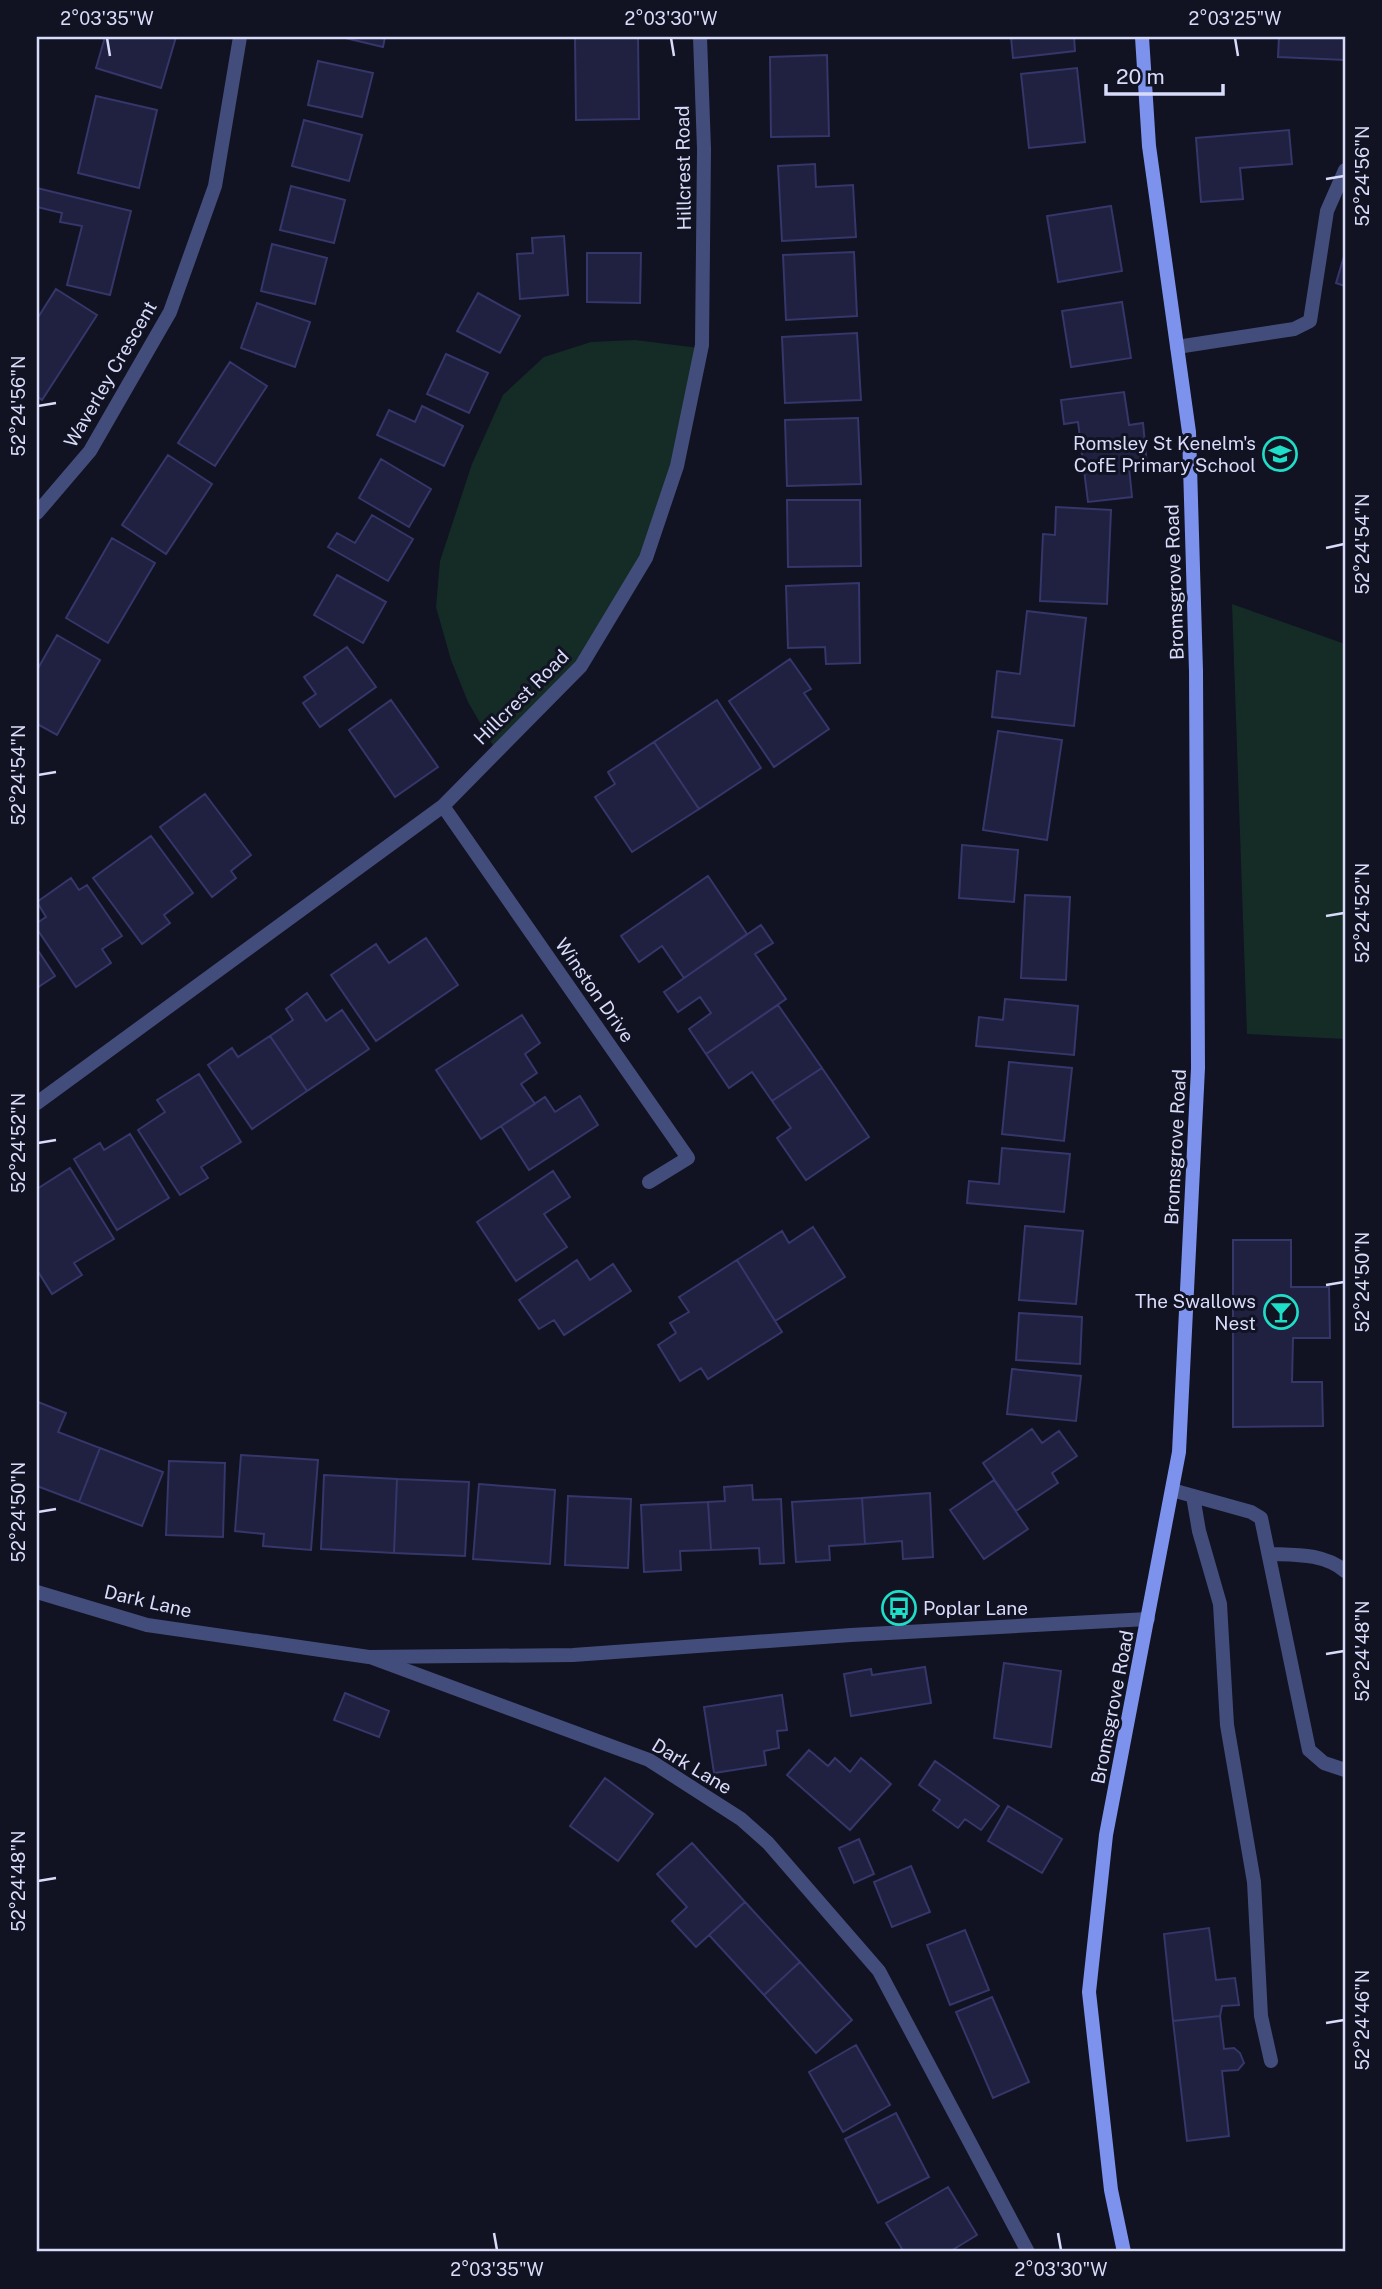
<svg xmlns="http://www.w3.org/2000/svg" width="1382" height="2289" viewBox="0 0 1382 2289" font-family="'Public Sans',sans-serif">
  <style>
    .green { fill: #152b26 }
    .building { fill: #202041; stroke: #353669; stroke-width: 2 }
    .lines { fill: none; stroke-linecap: round; stroke-linejoin: round }
    .service { stroke: #434d7b; stroke-width: 14 }
    .minor { stroke: #434d7b; stroke-width: 14 }
    .tertiary { stroke: #434d7b; stroke-width: 14 }
    .secondary { stroke: #7c92ed; stroke-width: 14 }
    .ticks { fill: none; stroke: #d8dbfa; stroke-width: 2.5 }
    .labels { text-anchor: middle; dominant-baseline: central; stroke-width: 6; stroke-linejoin: round; paint-order: stroke }
    .street-label { font-size: 19px; fill: #d8dbfa; stroke: #111222 }
    .poi-label { font-size: 19px; fill: #d8dbfa; stroke: #111222; text-anchor: end }
    .neatline { fill: none; stroke: #d8dbfa; stroke-width: 2.5 }
    .ticks-label { font-size: 18px; text-anchor: middle; fill: #d8dbfa }
  </style>
  <rect width="100%" height="100%" fill="#111222"/>
  <path class="green" d="M635,340L699,348L674,464L642,556L579,663L494,747L468,702L451,660L436,607L440,561L472,464L503,395L544,357L591,342Z
    M1232,604L1345,644V1039L1247,1034Z"/>
  <path class="building" d="M105,37H176L161,88L96,68Z
    M341,37H385L383,47Z
    M575,37H638L639,119L576,120Z
    M1011,37H1074L1075,51L1013,58Z
    M1279,37H1345V60L1278,57Z
    M827,55L829,136L771,137L770,57Z
    M318,61L373,73L362,117L308,105Z
    M1077,68L1085,142L1029,148L1021,74Z
    M96,96L157,110L139,188L78,173Z
    M304,120L362,135L349,181L292,166Z
    M1289,130L1292,164L1240,168L1243,199L1201,202L1196,138Z
    M815,164L816,187L853,185L856,237L782,241L778,166Z
    M291,186L345,200L334,243L280,230Z
    M37,188L131,211L110,295L67,285L82,226L60,222L62,213L37,207Z
    M1111,206L1122,271L1058,282L1047,216Z
    M564,236L568,295L520,299L517,254L533,253L532,238Z
    M272,244L327,258L315,304L261,291Z
    M854,252L857,316L786,320L783,255Z
    M587,253H641L640,303L587,302Z
    M1345,253V286L1336,283Z
    M56,289L97,315L42,400L37,396V319Z
    M478,293L520,316L500,353L457,331Z
    M1122,302L1131,358L1071,367L1062,311Z
    M257,303L310,322L295,367L241,348Z
    M857,333L861,400L785,403L782,337Z
    M446,354L488,373L469,413L427,394Z
    M230,362L267,386L215,466L178,443Z
    M1124,392L1129,425L1143,423L1147,465L1129,467L1132,497L1088,502L1078,422L1064,424L1061,400Z
    M422,406L463,426L444,466L377,435L389,410L415,422Z
    M858,418L861,484L787,486L785,420Z
    M168,455L212,484L166,554L122,525Z
    M381,459L431,489L409,527L359,498Z
    M787,500H860L861,566L788,567Z
    M1056,507L1111,510L1107,604L1040,601L1043,534L1055,535Z
    M372,515L413,539L388,581L328,547L337,533L355,543Z
    M112,538L155,563L108,643L66,618Z
    M337,575L386,602L363,643L314,615Z
    M859,583L860,663L826,664L825,647L788,648L786,586Z
    M1027,611L1086,618L1074,726L992,717L997,671L1020,674Z
    M57,635L100,660L57,735L37,724V670Z
    M347,647L376,687L320,727L303,703L316,694L304,677Z
    M790,659L811,689L804,693L829,729L774,767L729,701Z
    M391,700L438,767L395,797L349,730Z
    M717,700L761,768L699,809L654,742Z
    M998,731L1062,740L1047,840L983,830Z
    M654,742L699,809L632,852L595,797L615,784L608,772Z
    M205,794L251,855L231,871L236,878L212,897L160,827Z
    M151,836L193,893L164,915L170,923L142,944L93,878Z
    M962,845L1018,850L1014,902L959,898Z
    M708,876L747,934L684,978L662,946L639,962L621,936Z
    M71,878L79,890L87,885L122,936L102,949L111,963L76,987L37,929V923L46,917L37,902Z
    M1025,895L1070,897L1066,980L1021,978Z
    M761,925L773,943L755,954L786,999L706,1054L689,1029L711,1013L700,997L678,1012L664,992Z
    M426,938L458,985L376,1041L331,975L376,944L389,963Z
    M37,949L55,976L37,988Z
    M307,993L326,1021L342,1010L369,1049L307,1091L270,1036L293,1020L286,1009Z
    M1005,999L1078,1006L1074,1055L976,1046L979,1017L1003,1020Z
    M778,1005L822,1068L772,1101L752,1072L729,1088L706,1054Z
    M522,1015L540,1043L525,1054L537,1073L521,1084L535,1104L481,1139L436,1070Z
    M270,1036L307,1091L252,1129L208,1065L232,1048L238,1057Z
    M1009,1062L1072,1068L1064,1141L1002,1134Z
    M822,1068L869,1137L806,1180L777,1138L791,1128L772,1101Z
    M199,1074L241,1142L201,1167L208,1178L180,1195L138,1130L165,1112L157,1100Z
    M580,1096L598,1125L529,1170L501,1126L545,1097L555,1112Z
    M130,1134L169,1198L117,1230L74,1159L100,1143L104,1150Z
    M1002,1148L1070,1154L1064,1212L967,1203L969,1181L999,1184Z
    M70,1168L114,1239L74,1263L82,1275L52,1294L37,1270V1189Z
    M553,1171L570,1197L544,1214L567,1247L516,1281L477,1222Z
    M1025,1226L1083,1231L1076,1304L1019,1300Z
    M813,1227L845,1277L775,1321L737,1260L782,1231L789,1243Z
    M1233,1240H1291V1287H1329L1330,1338H1293L1292,1382H1322L1323,1426L1233,1427Z
    M577,1260L590,1280L613,1264L631,1291L564,1335L554,1320L539,1329L519,1300Z
    M737,1260L782,1332L708,1379L701,1368L680,1381L658,1345L676,1333L670,1323L689,1312L679,1297Z
    M1019,1313L1082,1317L1080,1364L1016,1360Z
    M1012,1369L1081,1376L1076,1421L1007,1414Z
    M38,1402L66,1413L58,1432L100,1448L79,1502L37,1486Z
    M1032,1429L1042,1443L1059,1431L1077,1456L1052,1473L1058,1483L1016,1511L983,1463Z
    M100,1448L163,1472L142,1526L79,1502Z
    M241,1455L318,1460L311,1550L263,1546L264,1534L235,1531Z
    M169,1461L225,1463L223,1537L166,1535Z
    M324,1475L397,1479L394,1553L321,1549Z
    M397,1479L469,1482L465,1556L394,1553Z
    M994,1480L1028,1529L984,1559L950,1510Z
    M479,1484L555,1490L550,1564L473,1559Z
    M752,1485L753,1500L781,1499L784,1563L760,1564L759,1548L711,1550L708,1502L725,1501L724,1487Z
    M930,1493L933,1557L903,1559L902,1541L865,1544L862,1498Z
    M568,1496L631,1499L628,1568L565,1565Z
    M862,1498L865,1544L829,1546L830,1560L796,1562L792,1502Z
    M708,1502L711,1550L680,1551L681,1570L644,1572L641,1505Z
    M1004,1663L1061,1671L1051,1747L994,1738Z
    M925,1667L931,1703L851,1716L844,1674L871,1669L872,1675Z
    M345,1693L389,1711L379,1737L334,1720Z
    M782,1695L787,1730L777,1731L779,1748L764,1751L766,1765L714,1773L704,1707Z
    M809,1750L828,1766L835,1758L850,1772L861,1758L891,1784L850,1830L787,1775Z
    M935,1761L999,1806L981,1830L965,1819L958,1828L933,1810L940,1800L919,1785Z
    M605,1778L653,1814L618,1861L570,1826Z
    M1008,1806L1062,1839L1042,1873L988,1841Z
    M859,1839L874,1874L854,1883L839,1848Z
    M692,1843L745,1902L696,1947L672,1921L687,1907L657,1874Z
    M911,1866L930,1912L892,1927L874,1882Z
    M745,1902L800,1962L764,1995L709,1935Z
    M1209,1928L1216,1980L1235,1978L1239,2005L1222,2006L1220,2016L1173,2021L1164,1934Z
    M965,1930L989,1990L950,2005L927,1945Z
    M800,1962L852,2020L816,2053L764,1995Z
    M992,1997L1029,2082L993,2098L956,2012Z
    M1220,2016L1224,2049L1234,2048L1240,2053L1244,2063L1238,2070L1222,2071L1229,2136L1187,2141L1173,2021Z
    M856,2045L890,2105L843,2132L809,2072Z
    M896,2113L929,2177L878,2203L845,2139Z
    M948,2187L977,2235L949,2252H904L886,2223Z"/>
  <g class="lines">
    <path class="service" d="M1177,347L1294,329L1310,321L1327,211L1345,170
      M1172,1490L1251,1512L1261,1518L1309,1750L1324,1763L1345,1770
      M1193,1496L1199,1531L1220,1604L1227,1725L1254,1882L1261,2016L1271,2061
      M1269,1554C1295,1555 1323,1553 1345,1571"/>
    <path class="minor" d="M37,513L90,451L170,312L215,186L240,37
      M443,806L688,1158L649,1182
      M37,1103L443,806L581,666L646,558L677,466L702,345L704,149L700,37
      M370,1657L649,1760L741,1819L768,1843L879,1971L1028,2252"/>
    <path class="tertiary" d="M37,1592L147,1625L369,1657L573,1655L851,1635L1148,1619"/>
    <path class="secondary" d="M1124,2252L1111,2190L1089,1992L1106,1835L1179,1452L1198,1068L1196,671L1189,432L1149,146L1142,37"/>
  </g>
  <path class="ticks" d="M107,38L110,56M671,38L674,56M1235,38L1238,56M1326,179L1344,176M38,406L56,403M1326,548L1344,544M38,775L56,772M1326,916L1344,913M38,1143L56,1140M1326,1285L1344,1282M38,1512L56,1509M1326,1654L1344,1651M38,1881L56,1878M1326,2023L1344,2020M494,2233L497,2250M1058,2233L1061,2250"/>
  <defs>
    <g id="school-ring" transform="scale(1.75)"><circle r="9.5" fill="#111222" stroke="#1fdec8" stroke-width="1.5"/><path d="M0-5L7-2L0 1L-7-2ZM-4 1L0 2.5L4 1V4Q0 6-4 4Z" fill="#1fdec8"/></g>
    <g id="bar-ring" transform="scale(1.75)"><circle r="9.5" fill="#111222" stroke="#1fdec8" stroke-width="1.5"/><path d="M-6-5H6L.8 .8V4.5H3.5V6h-7V4.5H-.8V.8Z" fill="#1fdec8"/></g>
    <g id="bus-ring" transform="scale(1.75)"><circle r="9.5" fill="#111222" stroke="#1fdec8" stroke-width="1.5"/><path d="M-5-6H5V4H4V6H2V4H-2V6H-4V4H-5ZM-3.5-4V0h7V-4ZM-3.5 1.2v1.5H-2V1.2ZM2 1.2v1.5H3.5V1.2Z" fill="#1fdec8"/></g>
  </defs>
  <g fill-rule="evenodd">
    <use href="#school-ring" x="1280" y="454"/>
    <use href="#bar-ring" x="1281" y="1312"/>
    <use href="#bus-ring" x="899" y="1608"/>
  </g>
  <g class="labels">
    <g class="street-label">
      <text transform="translate(683 168) rotate(-91)">Hillcrest Road</text>
      <text transform="translate(110 374) rotate(-60)">Waverley Crescent</text>
      <text transform="translate(1174 582) rotate(-92)">Bromsgrove Road</text>
      <text transform="translate(521 697) rotate(-45)">Hillcrest Road</text>
      <text transform="translate(595 990) rotate(55)">Winston Drive</text>
      <text transform="translate(1175 1147) rotate(-87)">Bromsgrove Road</text>
      <text transform="translate(148 1601) rotate(13)">Dark Lane</text>
      <text transform="translate(1112 1707) rotate(-79)">Bromsgrove Road</text>
      <text transform="translate(692 1766) rotate(31)">Dark Lane</text>
    </g>
    <g class="poi-label">
      <text x="1256" y="443">Romsley St Kenelm's<tspan x="1256" dy="22">CofE Primary School</tspan></text>
      <text x="1256" y="1301">The Swallows<tspan x="1256" dy="22">Nest</tspan></text>
      <text x="923" y="1608" text-anchor="start">Poplar Lane</text>
    </g>
  </g>
  <rect width="1382" height="2289" fill="none" stroke="#111222" stroke-width="77"/>
  <path d="M1106 84v10h117v-10" fill="none" stroke="#d8dbfa" stroke-width="3.5"/>
  <text x="1116" y="84" font-size="21" fill="#d8dbfa" stroke="#111222" stroke-width="5" paint-order="stroke">20 m</text>
  <rect x="38" y="38" width="1306" height="2212" class="neatline"/>
  <g class="ticks-label">
    <text x="107" y="25">2°03'35"W</text>
    <text x="671" y="25">2°03'30"W</text>
    <text x="1235" y="25">2°03'25"W</text>
    <text transform="translate(1363 176) rotate(-90)" y="6">52°24'56"N</text>
    <text transform="translate(19 406) rotate(-90)" y="6">52°24'56"N</text>
    <text transform="translate(1363 544) rotate(-90)" y="6">52°24'54"N</text>
    <text transform="translate(19 775) rotate(-90)" y="6">52°24'54"N</text>
    <text transform="translate(1363 913) rotate(-90)" y="6">52°24'52"N</text>
    <text transform="translate(19 1143) rotate(-90)" y="6">52°24'52"N</text>
    <text transform="translate(1363 1282) rotate(-90)" y="6">52°24'50"N</text>
    <text transform="translate(19 1512) rotate(-90)" y="6">52°24'50"N</text>
    <text transform="translate(1363 1651) rotate(-90)" y="6">52°24'48"N</text>
    <text transform="translate(19 1881) rotate(-90)" y="6">52°24'48"N</text>
    <text transform="translate(1363 2020) rotate(-90)" y="6">52°24'46"N</text>
    <text x="497" y="2276">2°03'35"W</text>
    <text x="1061" y="2276">2°03'30"W</text>
  </g>
</svg>
